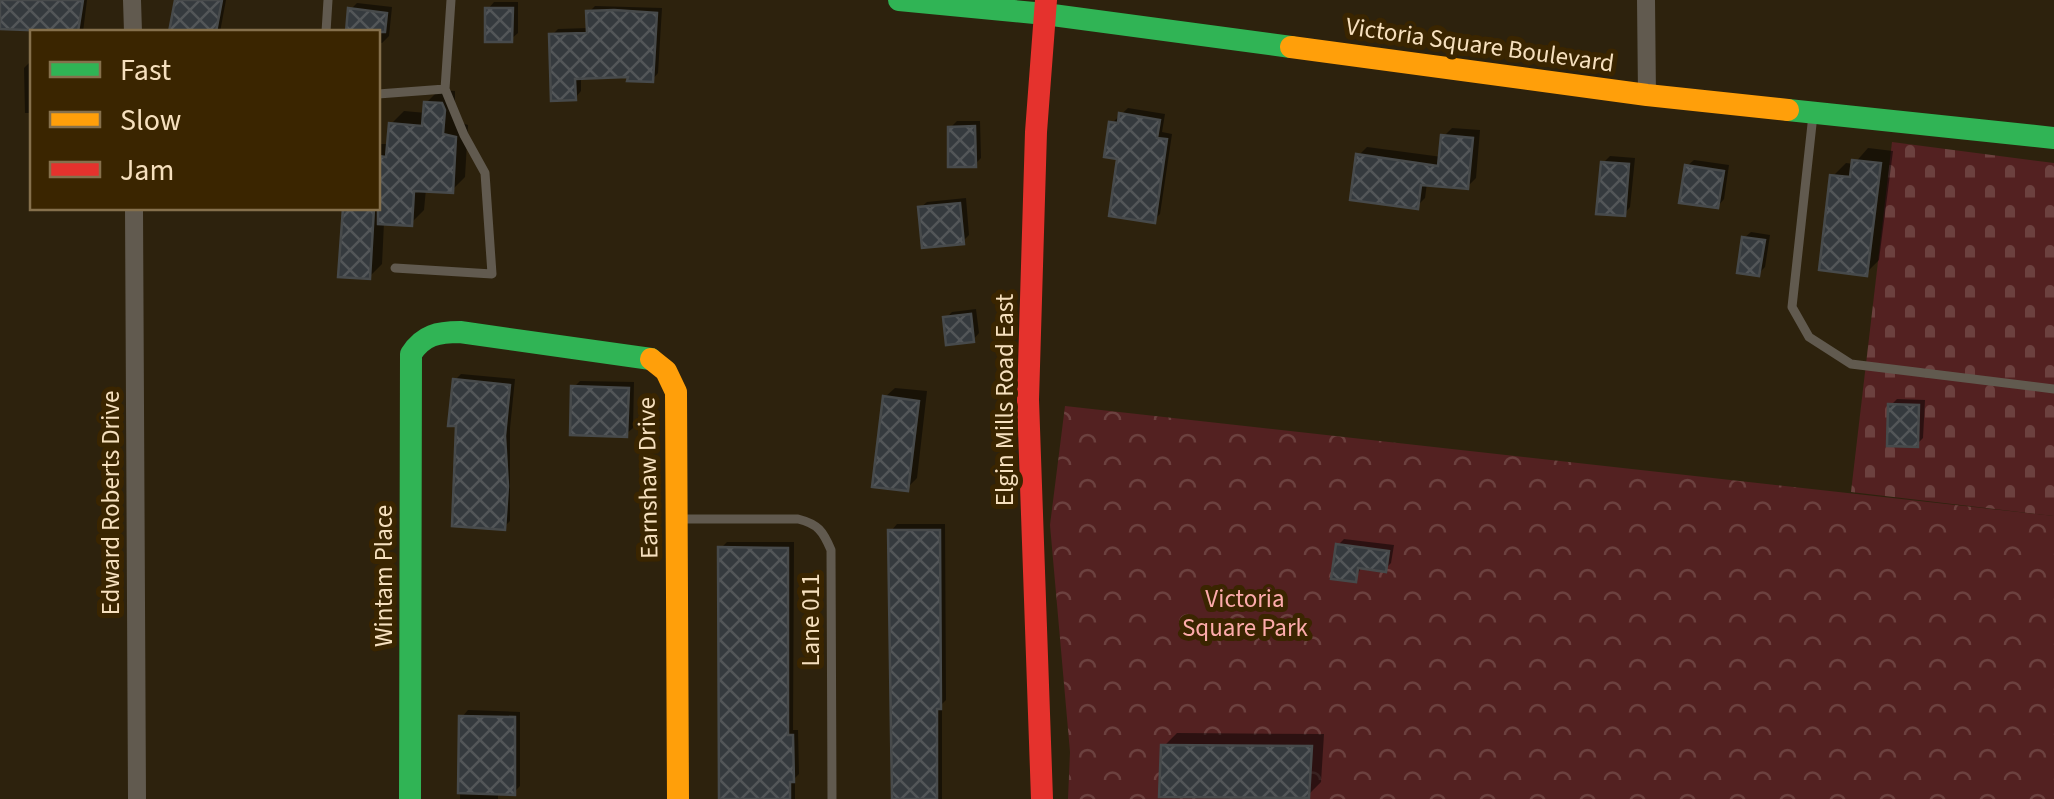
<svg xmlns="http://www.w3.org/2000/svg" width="2054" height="799" viewBox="0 0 2054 799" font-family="'Source Sans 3',sans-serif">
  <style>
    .cemetery { fill: url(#cemetery-stones) }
    .park { fill: url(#park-crowns) }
    .shadow { fill: #0007 }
    .building { fill: url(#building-cross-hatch); stroke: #474a4b; stroke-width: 2.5 }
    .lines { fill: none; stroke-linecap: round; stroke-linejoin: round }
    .lane { stroke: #615a4f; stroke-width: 9 }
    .street { stroke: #615a4f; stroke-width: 18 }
    .fast { stroke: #30b455; stroke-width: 22 }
    .slow { stroke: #ff9f0a; stroke-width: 22 }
    .jam { stroke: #e5322d; stroke-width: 22 }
    .labels { text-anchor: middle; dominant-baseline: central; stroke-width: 10; stroke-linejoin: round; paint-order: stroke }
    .street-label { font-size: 25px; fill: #f6e0be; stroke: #3a2500 }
    .park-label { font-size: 25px; fill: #fdabab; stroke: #3a2500 }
  </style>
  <defs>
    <pattern id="cemetery-stones" width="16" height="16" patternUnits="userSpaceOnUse" patternTransform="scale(2.5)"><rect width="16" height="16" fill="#532121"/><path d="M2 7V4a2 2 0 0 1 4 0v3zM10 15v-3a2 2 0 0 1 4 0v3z" fill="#6c413f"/></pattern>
    <pattern id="park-crowns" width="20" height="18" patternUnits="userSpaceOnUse" patternTransform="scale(2.5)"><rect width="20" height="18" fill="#532121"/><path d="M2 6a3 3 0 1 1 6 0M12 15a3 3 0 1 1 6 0" fill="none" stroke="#6c413f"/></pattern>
    <pattern id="building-cross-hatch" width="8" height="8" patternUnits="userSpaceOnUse" patternTransform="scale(2.5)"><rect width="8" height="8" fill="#353a3e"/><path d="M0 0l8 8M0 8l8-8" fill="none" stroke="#535658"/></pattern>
  </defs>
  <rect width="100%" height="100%" fill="#2d220d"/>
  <path class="cemetery" d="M1892,142L2054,163V516L1851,492Z"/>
  <path class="park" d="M1065,406L2054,516V799H1068L1070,752L1050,525Z"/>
  <path class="shadow" d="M0,0H87L83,32H39L0,27Z
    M177,0H226L220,32H172Z
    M494,2H518V33L511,39L488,9Z
    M357,3L392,7L389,36L382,43L378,42V32H348L350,10Z
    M595,6L662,8L658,73L652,80L630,75L581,76V91L575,98L552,35L558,29L589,28V12Z
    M30,62L32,113H25L24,68Z
    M439,90L455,91V121L468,125L465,177L452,190L426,189L424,210L411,223L384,222L382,264L369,277L341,275L345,208H378V144H390L391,124L404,111L426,113V103Z
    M1128,108L1165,114L1162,132L1172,134L1160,214L1154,220L1120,157L1112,123Z
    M957,121H980L981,158L975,164L950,128Z
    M1452,128L1480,130L1476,178L1467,187L1427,183L1425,198L1417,206L1359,155L1367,147L1442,157L1443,137Z
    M1868,148L1893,151L1879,260L1866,273L1833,176L1846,163L1854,164Z
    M1610,156L1635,158L1630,207L1624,214L1603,163Z
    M1694,160L1729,165L1724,199L1718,206L1687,166Z
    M966,198L969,235L962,242L920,208L927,202Z
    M1751,232L1770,235L1765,267L1758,274L1744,238Z
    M976,309L979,333L973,340L946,318L952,312Z
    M461,374L515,379L510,428V521L504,527L458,424L455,380Z
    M580,381L634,382L633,428L626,434L574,387Z
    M895,388L927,391L917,478L907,488L885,397Z
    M1897,399L1925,400L1923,438L1917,444L1891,405Z
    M897,524H945L946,700L942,704V799H895L891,531Z
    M1344,539L1394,545L1391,563L1385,569L1362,566L1355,579L1338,545Z
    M727,542H794L793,730H798L799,774L795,778V799H722L721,548Z
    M468,710L520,712V786L514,792H498V799H460L462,717Z
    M1177,733L1324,734L1321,782L1308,795L1164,746Z"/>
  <path class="building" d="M0,0H83L78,32L0,29Z
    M175,0H222L216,32H169Z
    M348,8L387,13L385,32H346Z
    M485,8H513L512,42H485Z
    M614,10L657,13L653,82L627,81L628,77L575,79L576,100L551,101L549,34L587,33L586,11Z
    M424,102L442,103L445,110L443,134L456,137L453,193L414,191L412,226L378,224V156L386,157L389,123L422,126Z
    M1119,113L1160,120L1157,138L1167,139L1155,223L1109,216L1117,159L1104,157L1109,122L1118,123Z
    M975,126L976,167H948V127Z
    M1441,135L1473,138L1468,189L1421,185L1418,209L1350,200L1356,154L1438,166Z
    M1852,160L1881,163L1867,276L1819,270L1830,175L1850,177Z
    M1601,162L1629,164L1625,216L1596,214Z
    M1685,165L1724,171L1718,208L1679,203Z
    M960,203L964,244L922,248L918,207Z
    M343,208H374L370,279L338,277Z
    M1742,237L1765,240L1759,276L1737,273Z
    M971,314L974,342L946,345L943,317Z
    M453,379L510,385L505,436L508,486L505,530L452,526L456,426H448Z
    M571,386L629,388L627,437L570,435Z
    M883,396L919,401L908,491L872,487Z
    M1888,404L1919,405L1918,447L1887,446Z
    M888,530H940L941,709H937V799H892Z
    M1336,544L1389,551L1386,572L1358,568L1356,582L1331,579Z
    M718,547L788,548V735H793L794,782H790V799H719Z
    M459,716L515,717V795L458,793Z
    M1161,745L1312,746L1309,798L1159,797Z"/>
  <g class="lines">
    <path class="lane" d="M326,32L328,0
      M378,94L445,89
      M1813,115L1792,307L1809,337L1851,364L2054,389
      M395,268L492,274L485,173L464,135L445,89L451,0
      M680,519H798C818,524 823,531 831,550L832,799"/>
    <path class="street" d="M132,0L133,32
      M1646,0L1647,95
      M134,208L137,799"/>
    <path class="fast" d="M899,0L1045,14L1291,47
      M1788,110L2054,138
      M410,799L411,354C423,335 438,332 460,332L651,359"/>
    <path class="slow" d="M1291,47L1647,95L1788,110
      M651,359L666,371L676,392L678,799"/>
    <path class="jam" d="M1042,799L1028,400L1036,132L1046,0"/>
  </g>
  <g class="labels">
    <g class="street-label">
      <text transform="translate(1480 45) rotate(8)">Victoria Square Boulevard</text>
      <text transform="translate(1005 400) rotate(-90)">Elgin Mills Road East</text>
      <text transform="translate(648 478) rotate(-91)">Earnshaw Drive</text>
      <text transform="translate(111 503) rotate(-90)">Edward Roberts Drive</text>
      <text transform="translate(384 576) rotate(-90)">Wintam Place</text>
      <text transform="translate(811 620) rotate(-90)">Lane 011</text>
    </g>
    <g class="park-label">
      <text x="1245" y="599">Victoria<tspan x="1245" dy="29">Square Park</tspan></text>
    </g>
  </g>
  <rect x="30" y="30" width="350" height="180" fill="#3a2500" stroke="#85704c" stroke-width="2.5"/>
  <rect x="50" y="62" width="50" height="15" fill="#30b455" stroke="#85704c" stroke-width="2.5"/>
  <text x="120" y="80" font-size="30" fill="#f6e0be">Fast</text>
  <rect x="50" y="112" width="50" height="15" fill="#ff9f0a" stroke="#85704c" stroke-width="2.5"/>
  <text x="120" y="130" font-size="30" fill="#f6e0be">Slow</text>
  <rect x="50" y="162" width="50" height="15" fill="#e5322d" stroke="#85704c" stroke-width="2.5"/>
  <text x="120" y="180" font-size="30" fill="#f6e0be">Jam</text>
</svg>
